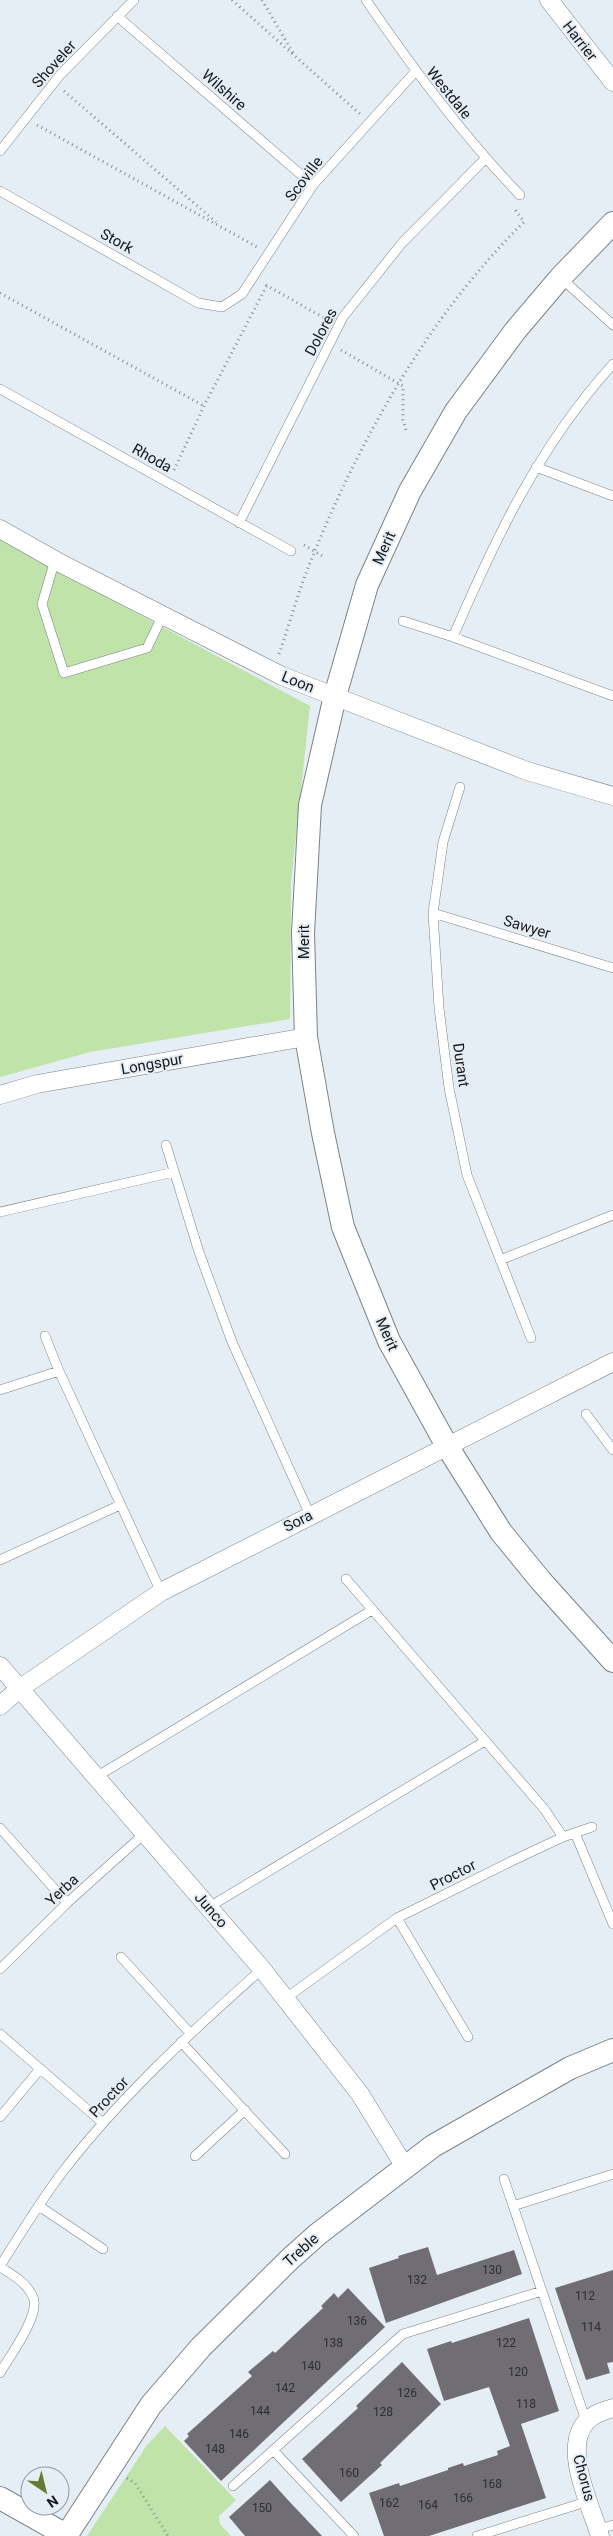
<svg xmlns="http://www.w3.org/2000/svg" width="613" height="2536" viewBox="0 0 613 2536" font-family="Roboto,sans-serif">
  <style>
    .green { fill: #bfe3a8 }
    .building { fill: #716d75 }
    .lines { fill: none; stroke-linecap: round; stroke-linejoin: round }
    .service-casing { stroke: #7b8389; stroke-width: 10 }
    .minor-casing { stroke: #7b8389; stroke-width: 19 }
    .tertiary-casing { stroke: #7b8389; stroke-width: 24 }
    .path { stroke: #858c91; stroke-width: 3; stroke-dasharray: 1 4; stroke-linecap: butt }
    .service { stroke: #fff; stroke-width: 9 }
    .minor { stroke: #fff; stroke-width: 18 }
    .tertiary { stroke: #fff; stroke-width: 22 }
    .labels { text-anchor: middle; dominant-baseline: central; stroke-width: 4; stroke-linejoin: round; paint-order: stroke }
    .number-label { font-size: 12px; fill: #2d2e32 }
    .street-label { font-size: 15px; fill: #16191c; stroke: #e5eef5 }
  </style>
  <rect width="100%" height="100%" fill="#e5eef5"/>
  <path class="green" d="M0,540L310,706L291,882L290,1019L90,1052L0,1077Z
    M165,2426L236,2500L219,2516L220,2524L231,2536H87L147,2445Z"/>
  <path class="building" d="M428,2247L437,2275L514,2250L522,2274L386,2323L369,2268L399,2258L398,2256Z
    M613,2270V2362L607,2363L610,2373L586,2380L555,2288Z
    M348,2288L385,2327L221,2481L184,2441L189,2436L187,2434L252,2376L248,2372L273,2351L275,2353L323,2308L321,2306L334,2293L338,2298Z
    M529,2318L559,2411L521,2424L546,2498L429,2536H384L369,2493L399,2483L400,2486L448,2470V2468L463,2463L464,2466L498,2455L497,2451L510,2446L489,2387L444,2401L427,2349L451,2341L452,2343Z
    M402,2362L441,2404L380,2463L382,2465L341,2502L302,2459L358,2408L356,2406Z
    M270,2480L287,2499L322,2536H245L229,2517Z"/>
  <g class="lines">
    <g class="service-casing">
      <path id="service" d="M366,0C413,69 462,135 520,195
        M117,16L313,185
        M0,151L60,75L134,0
        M0,191L198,303L222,307L242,294L313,185L415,72
        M561,278L613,325
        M0,389L291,551
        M536,467L613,496
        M239,523L343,317L402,243L485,159
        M55,560L42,604L64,673L147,648L163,615
        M403,621L453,637L613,696
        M453,637C496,537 539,446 613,364
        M460,787L443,842L433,913L439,1008L449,1088L467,1175L531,1338
        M433,913L613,968
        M166,1145L199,1252L232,1342L310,1515
        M0,1212L174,1172
        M500,1260L613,1215
        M45,1336L59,1371L161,1592
        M0,1390L59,1371
        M586,1414L613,1450
        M0,1560L120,1505
        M346,1579L545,1810L563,1837
        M96,1777L372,1610
        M0,1828L67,1903
        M575,1833L613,1924
        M209,1907L485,1741
        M397,1918L468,2037
        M121,1957L190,2033
        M0,1969L67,1903L145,1833
        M286,1998L397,1918L514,1860L563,1837L592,1827
        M0,2034L103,2123
        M181,2042L285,2154
        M0,2117L40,2069
        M195,2156L245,2110
        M504,2179L586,2421
        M39,2206L103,2249
        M513,2206L613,2174
        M0,2266C20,2235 39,2203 61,2174C119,2098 191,2032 262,1969
        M0,2267C13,2275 27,2283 33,2297C41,2315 9,2357 0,2373
        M273,2450L354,2536
        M233,2486L403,2334L542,2291
        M598,2529L613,2525
        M477,2536L589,2501"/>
    </g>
    <g class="minor-casing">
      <path id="minor" d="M549,0L613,82
        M0,529L62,564L282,676L527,771L613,796
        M0,1095L37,1084L306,1037
        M0,1666L262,1969L360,2094L405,2167
        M0,1706L19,1689L161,1592L613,1362
        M600,2536C591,2506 562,2449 586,2422C593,2414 603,2411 613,2408"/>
    </g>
    <g class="tertiary-casing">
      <path id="tertiary" d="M613,223L560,278L515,331L456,411L410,491L367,585L335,696L310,805L303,933L306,1037L323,1133L343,1227L389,1341L447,1446L501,1532L541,1581L613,1661
        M0,2498L66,2535
        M66,2536L151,2405L201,2347L291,2258L318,2234L433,2146L570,2068L613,2050"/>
    </g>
    <path class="path" d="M232,0L360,114
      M262,0L293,53
      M64,91L216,222
      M37,125L257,247
      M266,285L326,319
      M0,293L204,406
      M341,350L403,386V420L406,430
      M174,470L204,406L267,285
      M304,545L324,557
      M279,654C289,626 297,596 308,568C357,444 428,316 524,222L514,208
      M127,2478L135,2483L168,2536"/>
    <use href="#service" class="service"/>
    <use href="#minor" class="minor"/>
    <use href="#tertiary" class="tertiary"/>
  </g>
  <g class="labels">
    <g class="number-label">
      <text x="492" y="2270">130</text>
      <text x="417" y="2280">132</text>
      <text x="585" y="2296">112</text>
      <text x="357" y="2321">136</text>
      <text x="591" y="2327">114</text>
      <text x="333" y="2343">138</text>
      <text x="506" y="2343">122</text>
      <text x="311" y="2366">140</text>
      <text x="518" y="2372">120</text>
      <text x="285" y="2388">142</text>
      <text x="407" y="2393">126</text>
      <text x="526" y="2404">118</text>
      <text x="260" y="2411">144</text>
      <text x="383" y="2412">128</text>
      <text x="239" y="2434">146</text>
      <text x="215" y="2449">148</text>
      <text x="349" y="2473">160</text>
      <text x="492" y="2484">168</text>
      <text x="463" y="2498">166</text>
      <text x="389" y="2503">162</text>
      <text x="428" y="2505">164</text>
      <text x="262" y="2508">150</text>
    </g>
    <g class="street-label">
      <text transform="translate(580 41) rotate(52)">Harrier</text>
      <text transform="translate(54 64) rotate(-48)">Shoveler</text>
      <text transform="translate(224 90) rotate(41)">Wilshire</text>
      <text transform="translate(449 93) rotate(51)">Westdale</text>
      <text transform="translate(304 179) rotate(-53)">Scoville</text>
      <text transform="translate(117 241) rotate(29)">Stork</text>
      <text transform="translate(321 332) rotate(-62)">Dolores</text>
      <text transform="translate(152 458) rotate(29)">Rhoda</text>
      <text transform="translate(384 548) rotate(-66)">Merit</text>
      <text transform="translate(298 682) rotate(22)">Loon</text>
      <text transform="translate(527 927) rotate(17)">Sawyer</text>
      <text transform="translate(304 942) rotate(-90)">Merit</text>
      <text transform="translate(152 1064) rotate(-10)">Longspur</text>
      <text transform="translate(461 1065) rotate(82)">Durant</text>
      <text transform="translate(387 1334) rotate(66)">Merit</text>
      <text transform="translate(298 1521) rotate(-27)">Sora</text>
      <text transform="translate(453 1875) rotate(-27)">Proctor</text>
      <text transform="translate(62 1890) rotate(-43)">Yerba</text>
      <text transform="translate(211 1910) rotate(49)">Junco</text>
      <text transform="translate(109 2097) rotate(-47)">Proctor</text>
      <text transform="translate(301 2250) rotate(-42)">Treble</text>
      <text transform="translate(584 2478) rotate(75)">Chorus</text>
    </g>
  </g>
  <g transform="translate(45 2491) rotate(145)"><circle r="24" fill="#e5eef5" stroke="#92999e"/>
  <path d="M0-4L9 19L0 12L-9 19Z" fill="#627d31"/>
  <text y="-8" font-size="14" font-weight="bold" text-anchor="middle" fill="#16191c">N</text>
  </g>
</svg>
